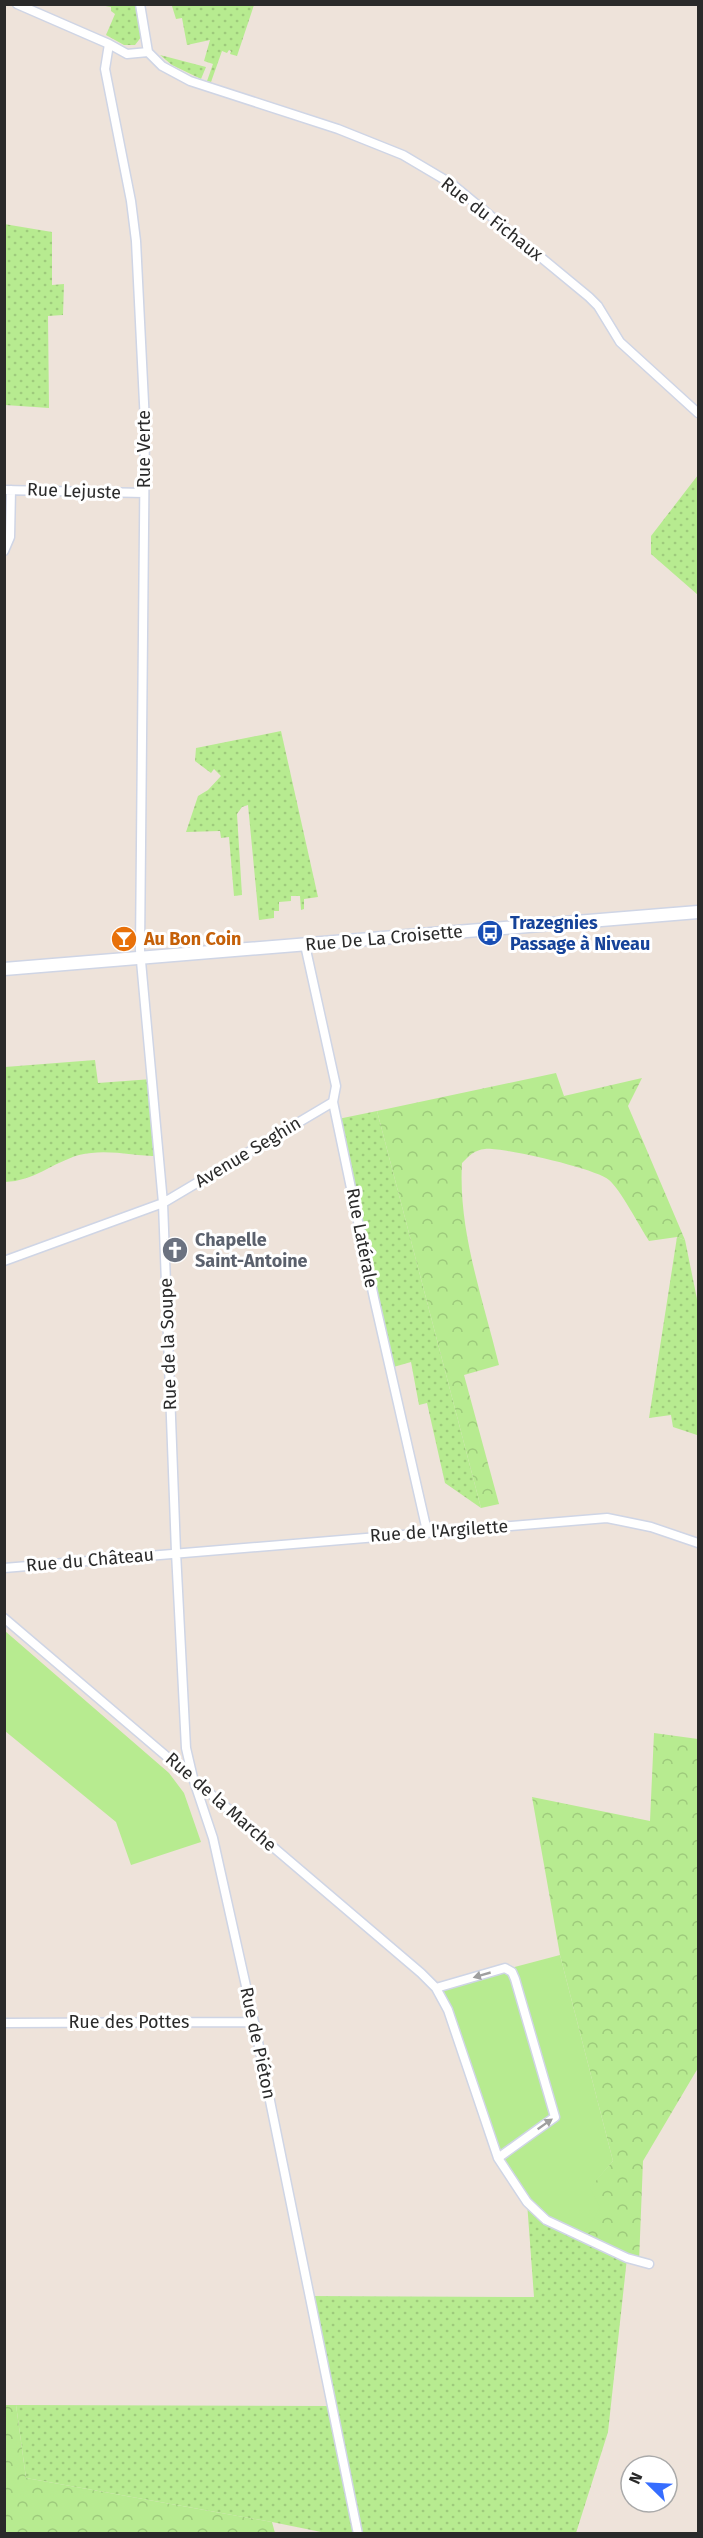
<svg xmlns="http://www.w3.org/2000/svg" width="703" height="2538" viewBox="0 0 703 2538" font-family="'Fira Sans',sans-serif">
  <style>
    .grass { fill: url(#grass-dots) }
    .forest { fill: url(#forest-crowns) }
    .garden { fill: #b7eb90 }
    .lines { fill: none; stroke-linecap: round; stroke-linejoin: round }
    .street-casing { stroke: #cfd5e5; stroke-width: 11 }
    .secondary-casing { stroke: #cfd5e5; stroke-width: 15 }
    .street { stroke: #fff; stroke-width: 8 }
    .secondary { stroke: #fff; stroke-width: 12 }
    .oneway { fill: #9f9f9f }
    .labels { text-anchor: middle; dominant-baseline: central; stroke-width: 6; stroke-linejoin: round; paint-order: stroke }
    .street-label { font-size: 18px; fill: #2a2a2a; stroke: #fff }
    .transit-label { font-size: 18px; font-weight: bold; fill: #164399; stroke: #fff; text-anchor: start }
    .food-label { font-size: 18px; font-weight: bold; fill: #c56008; stroke: #fff; text-anchor: start }
    .worship-label { font-size: 18px; font-weight: bold; fill: #5b616d; stroke: #fff; text-anchor: start }
  </style>
  <defs>
    <pattern id="grass-dots" width="8" height="8" patternUnits="userSpaceOnUse" patternTransform="scale(1.5)"><rect width="8" height="8" fill="#b7eb90"/><path d="M2 2h.1M6 6h.1" fill="none" stroke="#9eca7c" stroke-width="1.8" stroke-linecap="round"/></pattern>
    <pattern id="forest-crowns" width="20" height="18" patternUnits="userSpaceOnUse" patternTransform="scale(1.5)"><rect width="20" height="18" fill="#b7eb90"/><path d="M2 6a3 3 0 1 1 6 0M12 15a3 3 0 1 1 6 0" fill="none" stroke="#9eca7c"/></pattern>
  </defs>
  <rect width="100%" height="100%" fill="#eee3da"/>
  <path class="grass" d="M184,4L254,5L237,56L230,54L231,51L229,50L227,53L222,51L211,82L207,81L213,64L204,61L210,40L187,45L182,18L176,19L172,6Z
    M100,5H135L142,36L135,45H124L106,35L115,14L111,11V7Z
    M160,55L206,67L201,79L172,65Z
    M4,224L52,232V285L64,284L63,315L48,316L49,408L5,405Z
    M698,475V595L651,554V536Z
    M281,731L318,897L304,899V909L301,910L300,896H291V901L279,902V911H274V918L259,920L248,805L242,807L237,814L242,895L234,896L229,837L221,838L220,831L186,832L198,796L208,790L221,776L214,769L211,773L195,761L196,748Z
    M95,1060L98,1083L152,1079L159,1156C132,1156 106,1148 79,1155C52,1163 34,1181 5,1182V1067Z
    M377,1111L481,1508L445,1483L427,1403L419,1405L411,1362L390,1368L338,1119Z
    M677,1237L685,1240L698,1304L697,1435L673,1427L671,1415L649,1418Z
    M527,2202L627,2258L608,2432L576,2533H326L272,2522L26,2478L16,2405L332,2406L310,2296L534,2297Z"/>
  <path class="forest" d="M556,1073L564,1096L642,1078L628,1106L685,1240L677,1237L649,1241C640,1227 620,1189 609,1180C597,1169 503,1147 485,1149C474,1150 469,1156 462,1163C458,1231 483,1299 499,1365L464,1375L499,1504L481,1508L377,1111Z
    M654,1733L698,1739V2068L643,2161L639,2262L579,2236L589,2188L613,2161L560,1955L532,1797L650,1821Z
    M5,2405H16L26,2478L272,2522L275,2533H5Z"/>
  <path class="garden" d="M5,1631L169,1773L184,1793L201,1842L131,1865L116,1822L5,1731Z
    M560,1955L613,2161L590,2188L600,2207L592,2222L579,2236L546,2220L509,2177L436,1988Z"/>
  <g class="lines">
    <g class="street-casing">
      <path id="street" d="M17,4L109,44L127,54L148,52L162,66L190,81L338,129L403,155L452,184L589,297L598,306L620,342L698,413
        M140,4L148,52
        M109,44L105,69L131,201L136,241L145,423L140,950L163,1203L176,1552L186,1748L193,1778L213,1838L254,2022L358,2534
        M4,490L144,493
        M4,551L10,537L11,490
        M305,945L336,1086L333,1102L374,1298L427,1531
        M4,1261L163,1203L333,1102
        M4,1568L607,1518L651,1527L698,1543
        M4,1618L421,1973L436,1988L448,2010L498,2158L527,2202L546,2220L627,2258L649,2264
        M436,1988L505,1968L512,1972L515,1979L555,2117L498,2158
        M4,2023L254,2022"/>
    </g>
    <g class="secondary-casing">
      <path id="secondary" d="M4,969L698,912"/>
    </g>
    <use href="#street" class="street"/>
    <use href="#secondary" class="secondary"/>
  </g>
  <defs><path id="oneway-solid" d="M-6-.8H1V-3.2L6.5 0L1 3.2V.8H-6Z" transform="scale(1.5)"/></defs>
  <g class="oneway">
    <use href="#oneway-solid" transform="translate(482 1975) rotate(164)"/>
    <use href="#oneway-solid" transform="translate(545 2124) rotate(-35)"/>
  </g>
  <defs>
    <g id="bus-disc" transform="scale(1.35)"><circle r="9.5" fill="#1a4fb4" stroke="#fff"/><path d="M-5-6H5V4H4V6H2V4H-2V6H-4V4H-5ZM-3.5-4V0h7V-4ZM-3.5 1.2v1.5H-2V1.2ZM2 1.2v1.5H3.5V1.2Z" fill="#fff"/></g>
    <g id="bar-disc" transform="scale(1.35)"><circle r="9.5" fill="#e8710a" stroke="#fff"/><path d="M-6-5H6L.8 .8V4.5H3.5V6h-7V4.5H-.8V.8Z" fill="#fff"/></g>
    <g id="church-disc" transform="scale(1.35)"><circle r="9.5" fill="#6b7280" stroke="#fff"/><path d="M-1.2-6h2.4v3.5h3.3v2.4h-3.3V6h-2.4V-.1h-3.3v-2.4h3.3Z" fill="#fff"/></g>
  </defs>
  <g fill-rule="evenodd">
    <use href="#bus-disc" x="490" y="933"/>
    <use href="#bar-disc" x="124" y="939"/>
    <use href="#church-disc" x="175" y="1250"/>
  </g>
  <g class="labels">
    <g class="street-label">
      <text transform="translate(492 219) rotate(38)">Rue du Fichaux</text>
      <text transform="translate(144 449) rotate(-90)">Rue Verte</text>
      <text transform="translate(74 491) rotate(2)">Rue Lejuste</text>
      <text transform="translate(384 938) rotate(-5)">Rue De La Croisette</text>
      <text transform="translate(248 1152) rotate(-31)">Avenue Seghin</text>
      <text transform="translate(362 1238) rotate(79)">Rue Latérale</text>
      <text transform="translate(168 1344) rotate(-92)">Rue de la Soupe</text>
      <text transform="translate(439 1531) rotate(-4)">Rue de l'Argilette</text>
      <text transform="translate(90 1560) rotate(-5)">Rue du Château</text>
      <text transform="translate(221 1802) rotate(41)">Rue de la Marche</text>
      <text x="129" y="2022">Rue des Pottes</text>
      <text transform="translate(258 2043) rotate(78)">Rue de Piéton</text>
    </g>
    <g class="transit-label">
      <text x="510" y="923">Trazegnies<tspan x="510" dy="21">Passage à Niveau</tspan></text>
    </g>
    <g class="food-label">
      <text x="144" y="939">Au Bon Coin</text>
    </g>
    <g class="worship-label">
      <text x="195" y="1240">Chapelle<tspan x="195" dy="21">Saint-Antoine</tspan></text>
    </g>
  </g>
  <rect width="703" height="2538" fill="none" stroke="#2a2a2a" stroke-width="12"/>
  <g transform="translate(649 2484) rotate(294)"><circle r="28" fill="#ffffff" stroke="#aaaaaa" stroke-width="1.5"/>
  <path d="M0-4.5L10 22L0 15L-10 22Z" fill="#366dff"/>
  <text y="-9" font-size="16" font-weight="bold" text-anchor="middle" fill="#2a2a2a">N</text>
  </g>
</svg>
